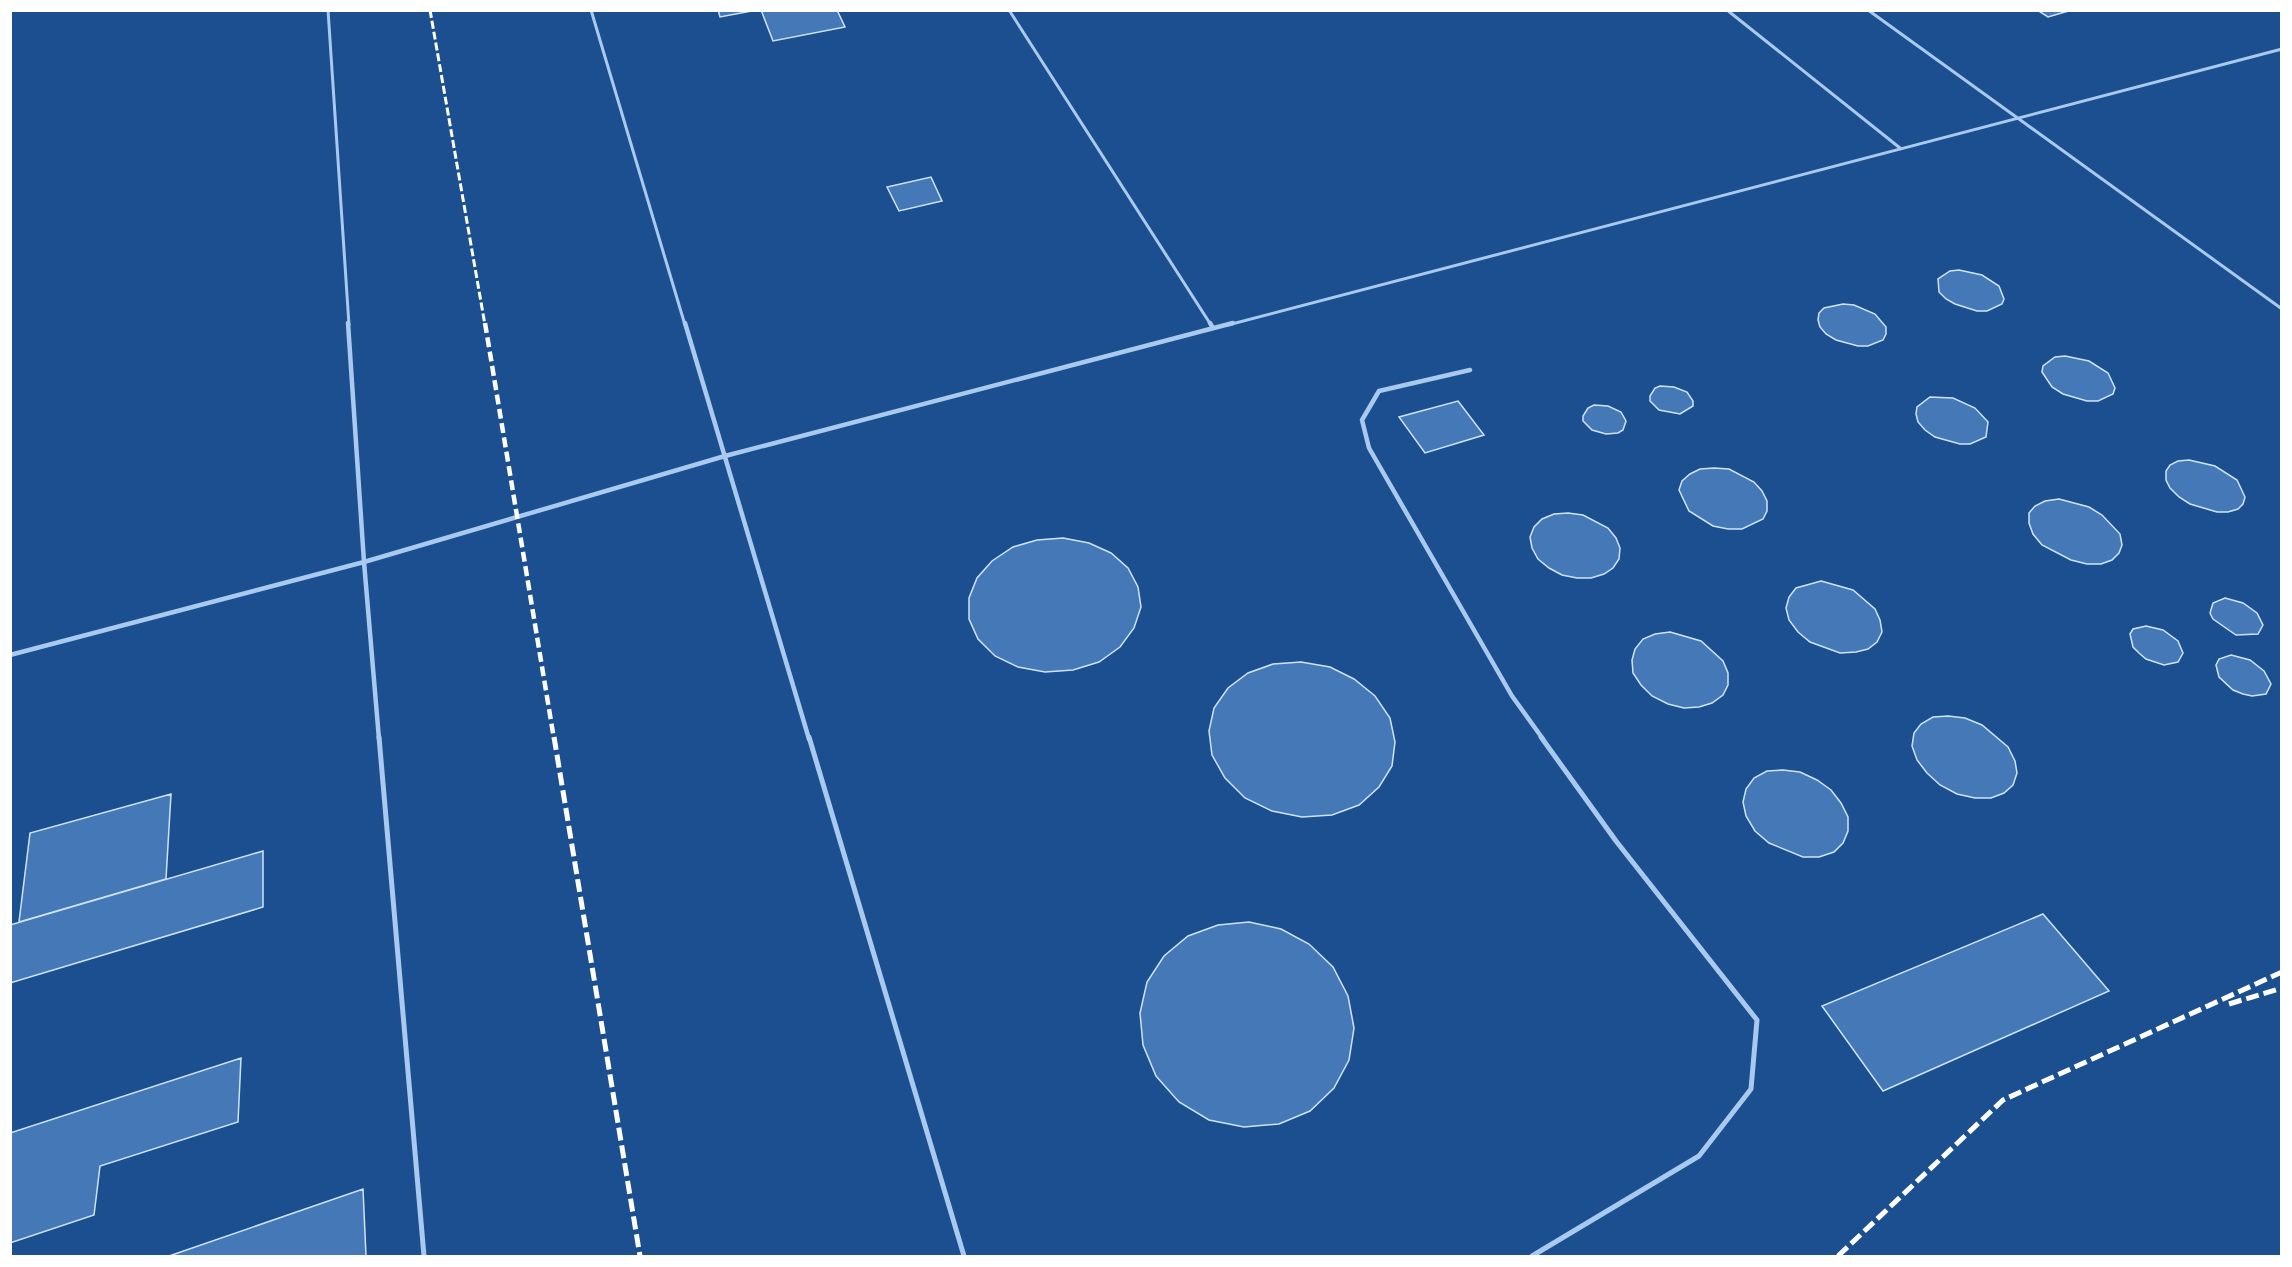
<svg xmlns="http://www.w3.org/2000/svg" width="2292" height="1267" viewBox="0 0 2292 1267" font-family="'Titillium Web',sans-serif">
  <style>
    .building { fill: #4478b7; stroke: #cfe3fa; stroke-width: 1.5 }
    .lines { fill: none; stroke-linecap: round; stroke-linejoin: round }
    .service-far2 { stroke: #a9c9ee; stroke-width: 3 }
    .service-far1 { stroke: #a9c9ee; stroke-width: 4.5 }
    .service { stroke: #a9c9ee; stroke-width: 5 }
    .rail-far2 { stroke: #fff; stroke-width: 3; stroke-dasharray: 8 3; stroke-linecap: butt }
    .rail-far1 { stroke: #fff; stroke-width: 4.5; stroke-dasharray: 10 4.5; stroke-linecap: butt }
    .rail { stroke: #fff; stroke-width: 5; stroke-dasharray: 13 5; stroke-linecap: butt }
  </style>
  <rect width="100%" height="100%" fill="#1b4f8f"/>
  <path class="building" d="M718,10H757L720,17Z
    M761,10H837L845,27L773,41Z
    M2037,10H2072L2048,17Z
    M931,177L942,201L899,211L887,187Z
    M1959,270L1982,275L1999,286L2004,299L2002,304L1987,311H1977L1955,304L1946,299L1939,292L1938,279L1950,271Z
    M1843,304L1854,305L1875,314L1886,327V334L1883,340L1868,346H1858L1836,340L1826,334L1820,327L1818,320L1819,313L1824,308Z
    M2065,356L2089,361L2108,373L2115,388L2113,394L2098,401H2087L2063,394L2052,387L2042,372L2043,366L2055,357Z
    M1660,386L1674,387L1687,392L1693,401V406L1680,414L1659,410L1650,401V396L1655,388Z
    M1930,397L1953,398L1975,408L1988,422L1986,437L1970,444H1960L1935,437L1925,430L1918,422L1916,414L1917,407Z
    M1458,401L1484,435L1425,453L1399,417Z
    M1594,405L1608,406L1621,412L1626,421L1623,430L1618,433L1606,434L1592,430L1583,421V416L1588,408Z
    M2189,460L2215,466L2237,480L2245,497L2243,504L2238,509L2228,512H2217L2190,504L2179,497L2170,488L2166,480V471L2170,465L2178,461Z
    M1714,468L1729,469L1754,482L1762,491L1767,501V511L1763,519L1742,529H1728L1713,526L1689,511L1679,490L1682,481L1690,474L1700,469Z
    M2059,499L2089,507L2102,515L2120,534L2122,545L2119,553L2112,560L2101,564H2087L2071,560L2042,545L2033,534L2029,523V513L2035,506L2045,501Z
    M1568,513L1583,515L1608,528L1616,538L1620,548L1619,559L1613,568L1604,574L1591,578H1577L1562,575L1549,568L1538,559L1532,548L1530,537L1534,527L1542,519L1554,514Z
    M1063,538L1089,543L1111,553L1128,568L1138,587L1141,607L1134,628L1120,647L1099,662L1073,670L1045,672L1018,667L995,656L978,639L969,619V598L977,578L992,561L1013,547L1037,540Z
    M1821,581L1853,590L1875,609L1880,620L1882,632L1877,642L1868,649L1856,652L1840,653L1810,642L1798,632L1789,620L1786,608L1789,597L1796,588Z
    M2225,598L2243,603L2257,613L2263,625L2258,634L2236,635L2213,619L2210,613L2213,603Z
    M2146,626L2163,630L2178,641L2183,653L2178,662L2164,665L2146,659L2139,653L2133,647L2130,634L2133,629Z
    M1670,632L1701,641L1723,661L1728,673V685L1723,695L1712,703L1699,707L1684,708L1668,704L1652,696L1641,685L1633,673L1632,660L1635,649L1643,639L1655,634Z
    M2231,655L2250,660L2264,671L2271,684L2266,694L2252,696L2243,694L2233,690L2219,677L2216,665L2219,659Z
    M1301,662L1330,667L1354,679L1375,696L1390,718L1395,742L1392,766L1379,787L1359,805L1332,815L1302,817L1272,811L1245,798L1225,778L1212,755L1209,731L1214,708L1228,688L1248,673L1273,664Z
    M1948,716L1965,718L1982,725L2008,747L2015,761L2017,773L2013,785L2004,793L1991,798H1975L1957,794L1940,785L1927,773L1917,760L1912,746L1914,733L1921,724L1933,717Z
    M1783,770L1800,772L1817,780L1831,790L1841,803L1848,817V831L1843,843L1834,852L1819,857H1803L1769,843L1755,831L1746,816L1743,802L1746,789L1754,778L1767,771Z
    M171,794L166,879L19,922L30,833Z
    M263,851V907L10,983V925Z
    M2043,914L2109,991L1883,1091L1822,1006Z
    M1249,922L1281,929L1309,944L1333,967L1348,996L1354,1028L1349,1060L1334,1088L1310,1111L1279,1124L1244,1127L1209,1120L1179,1102L1156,1076L1143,1045L1140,1013L1147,982L1164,956L1188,936L1218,925Z
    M241,1058L238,1122L100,1166L94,1215L10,1243V1133Z
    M363,1189L366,1256H169Z"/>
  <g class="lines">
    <path class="service-far2" d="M328,10L349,325
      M591,10L685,325
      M1009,10L1211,325
      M1727,10L1900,148
      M1868,10L2282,309
      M1228,325L2282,49"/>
    <path class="service-far1" d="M348,323L364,562L379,739
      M685,323L809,739
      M1210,323L1213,328
      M1470,370L1379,391L1362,420L1369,448L1512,696L1543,739
      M10,655L364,562L725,456L1233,323"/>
    <path class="service" d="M379,737L424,1256
      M809,737L964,1256
      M1532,1256L1699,1156L1751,1089L1757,1020L1616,841L1541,737"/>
    <path class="rail-far2" d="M430,10L485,325"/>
    <path class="rail-far1" d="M485,323L554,739"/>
    <path class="rail" d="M554,737L640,1256
      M2229,1004L2282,988
      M1838,1256L2003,1100L2282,972"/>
  </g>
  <rect width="2292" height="1267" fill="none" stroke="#ffffff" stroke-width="24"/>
</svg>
